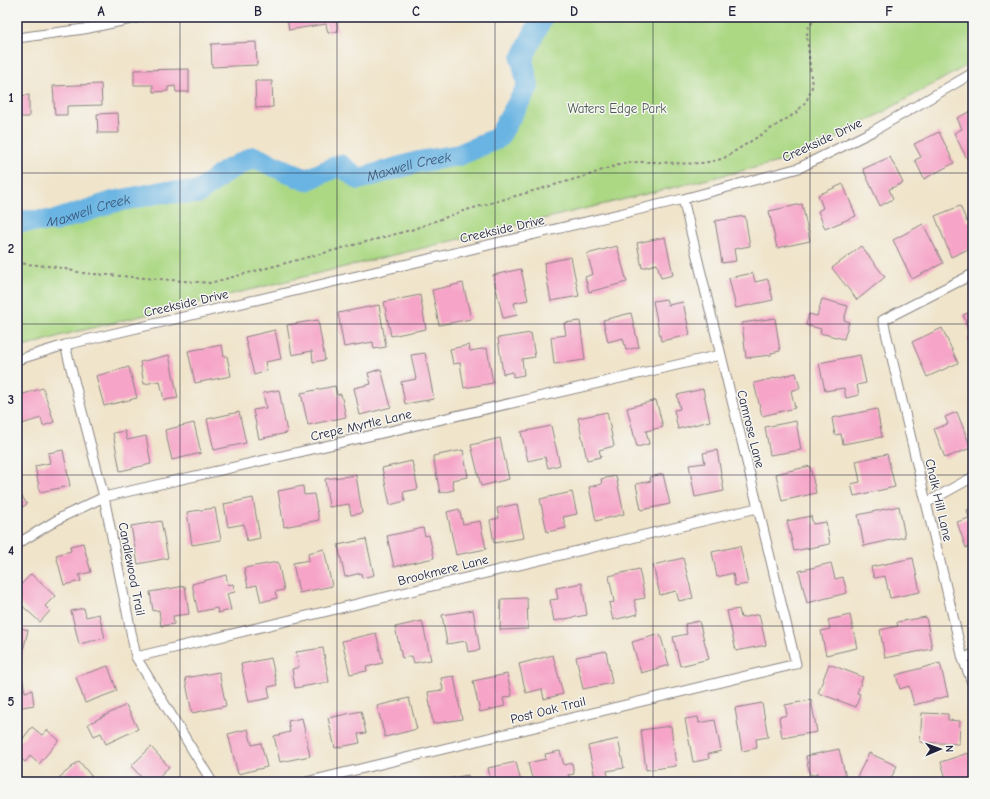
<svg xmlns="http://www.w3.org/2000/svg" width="990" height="799" viewBox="0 0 990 799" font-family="'Comic Neue',sans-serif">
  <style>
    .green { fill: #acd884; stroke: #677d60 }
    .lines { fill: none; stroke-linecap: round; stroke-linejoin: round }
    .river { stroke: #69b4e2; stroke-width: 22 }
    .building { fill: #f6a4c7 }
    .street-casing { stroke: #898382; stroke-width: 11 }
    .path { stroke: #898382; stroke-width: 2; stroke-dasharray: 3 3; stroke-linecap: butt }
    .street { stroke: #fff; stroke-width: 9 }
    .grid { fill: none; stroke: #22223b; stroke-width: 1; stroke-opacity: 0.55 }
    .labels { text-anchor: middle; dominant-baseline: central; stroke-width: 3; stroke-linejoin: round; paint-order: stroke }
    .park-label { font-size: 13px; fill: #4b5951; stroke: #f6f6f2 }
    .street-label { font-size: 13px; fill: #22223b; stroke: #f6f6f2 }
    .water-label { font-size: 14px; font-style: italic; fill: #3b5575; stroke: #f6f6f2 }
    .neatline { fill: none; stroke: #22223b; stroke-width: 1.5 }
    .grid-label { font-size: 13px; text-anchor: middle; font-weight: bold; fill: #22223b }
  </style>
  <rect width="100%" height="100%" fill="#f6f6f2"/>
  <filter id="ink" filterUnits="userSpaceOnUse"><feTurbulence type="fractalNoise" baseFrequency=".025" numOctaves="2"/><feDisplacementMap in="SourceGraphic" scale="8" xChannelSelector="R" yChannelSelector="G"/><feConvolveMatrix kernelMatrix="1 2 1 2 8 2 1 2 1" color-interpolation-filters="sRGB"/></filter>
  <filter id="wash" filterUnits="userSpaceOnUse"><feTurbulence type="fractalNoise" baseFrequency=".012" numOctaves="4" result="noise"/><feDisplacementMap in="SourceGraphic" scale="16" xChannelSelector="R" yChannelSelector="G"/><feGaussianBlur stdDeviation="0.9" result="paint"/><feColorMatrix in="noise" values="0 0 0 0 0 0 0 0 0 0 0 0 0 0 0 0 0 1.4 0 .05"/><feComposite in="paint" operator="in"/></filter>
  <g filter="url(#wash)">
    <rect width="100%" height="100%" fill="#f0e4ca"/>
    <path class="green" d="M542,17H973V62L833,140L791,159L63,335L17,349V221H55L113,202L162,192L198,193L226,171L254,157L306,180L340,165L359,179L418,162L459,155L498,138L528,86L522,59Z"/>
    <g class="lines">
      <path class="river" id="s1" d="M17,221H55L113,202L162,192L198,193L226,171L254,157L306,180L340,165L359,179L418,162L459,155L498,138L528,86L522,59L542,17"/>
    </g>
    <g id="blocks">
      <path class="building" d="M287,17H336L338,31L328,33L326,24L289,30Z
        M256,42L257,65L212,67L211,44Z
        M189,69V92H176L175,86L168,87V91L153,92V85H134V70Z
        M255,81H272L273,107L256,108Z
        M101,84L102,105L67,106V115H55L53,86Z
        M29,95V117H17V96Z
        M973,110V156L967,159L954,133L962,129L957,118Z
        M118,113L119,133H98L97,114Z
        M939,132L954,163L924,179L915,160L921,157L914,144Z
        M890,157L903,183L889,189L893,199L880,206L863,169Z
        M843,184L856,216L825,229L818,211L823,208L818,195Z
        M802,204L810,241L777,248L769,211Z
        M960,206L967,222L973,220V247L951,257L935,216Z
        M745,216L750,246L734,249L736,261L722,263L715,221Z
        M923,224L943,263L912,279L893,240Z
        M665,237L673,275L661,278L657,264L642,268L637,243Z
        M617,246L627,282L589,292L585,277L593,274L587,254Z
        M861,246L885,277L857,300L832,268Z
        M571,257L579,296L551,301L544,263Z
        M521,269L528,300L514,303L517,315L503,318L493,275Z
        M753,273L755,282L768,279L773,300L736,308L729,278Z
        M463,283L471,319L439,325L432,290Z
        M420,295L426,329L391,336L384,302Z
        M666,299L668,305L683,302L690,335L661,341L653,301Z
        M822,299L848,306L844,320L849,322L844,339L820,333L821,329L806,325L809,314L817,316Z
        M379,305L386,347L374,349L373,342L344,347L338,313Z
        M973,311V351L967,338L972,336L963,315Z
        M631,313L639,347L626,350L623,338L608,342L603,320Z
        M775,318L780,351L771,353V355L746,358L742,323Z
        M318,320L325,360L313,362L312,351L292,355L287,325Z
        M580,321L585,360L554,364L551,337L566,335L564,323Z
        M942,328L958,363L927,377L912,342Z
        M275,330L281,359L265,362L267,371L254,375L245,337Z
        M531,333L535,357L522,359L524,375L513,377V372L503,374L498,338Z
        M222,345L224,356H227L231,376L195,383L188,351Z
        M469,345L470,351L487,348L493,383L464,388L460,363L453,364L450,349Z
        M425,353L434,399L405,404L401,382L416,379L411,355Z
        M169,355L178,398L164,400L160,381L144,384L140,362Z
        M860,355L866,383L857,385L859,395L846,398L844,388L825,391L819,363Z
        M129,367L137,398L104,406L96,376Z
        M381,369L391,407L360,415L354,388L371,384L368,373Z
        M796,373L800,388L791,391L795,408L762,416L754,383Z
        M335,386L337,395L341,394L346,417L308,425L301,393Z
        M43,388L54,422L43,426L41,418L22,424L17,407V396Z
        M703,389L710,421L678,429L674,410L680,409L677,395Z
        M279,390L287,433L259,439L253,410L266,408L263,393Z
        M656,400L663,427L646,431L649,444L637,447L627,408Z
        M877,409L882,437L843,444L841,434L835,435L832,418Z
        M239,412L246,443L214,450L207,419Z
        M607,412L614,446L599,450L601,457L587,460L578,418Z
        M957,412L971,448L945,458L934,429L948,424L945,417Z
        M796,421L801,450L770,455L765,427Z
        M194,423L201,453L172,460L165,430Z
        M551,426L560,465L548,468L545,457L528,461L521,432Z
        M125,431L127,440L146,436L151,464L120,471L113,433Z
        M500,438L509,479L481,486L471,445Z
        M63,450L70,486L40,492L35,466L50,463L48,453Z
        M463,450L468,477L452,480L454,490L440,493L433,456Z
        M717,450L724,491L695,497L689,465L705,463L703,453Z
        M887,454L895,487L854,496L851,484L860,482L856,461Z
        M412,461L418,489L403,492L405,501L390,505L382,468Z
        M810,466L816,493L782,501L776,474Z
        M663,474L670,504L641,510L636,484L651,481L650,477Z
        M356,475L362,513L351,515L349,504L329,507L325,479Z
        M616,476L624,514L596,521L589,487L602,484L601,479Z
        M303,486L304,495L314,494L319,520L284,527L278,491Z
        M17,489L27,504L17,511Z
        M572,492L577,514L563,517L566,528L547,532L540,499Z
        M253,498L260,538L247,541L244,524L228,527L224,504Z
        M517,504L524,538L494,543L490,520L499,518L497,508Z
        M899,506L905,537L864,546L858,515Z
        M215,508L221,540L192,545L187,512Z
        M973,508V546L966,548L957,522L969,518L967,510Z
        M459,509L463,524L480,521L486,549L456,555L447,512Z
        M811,516L813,524L826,522L830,544L794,551L787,521Z
        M161,521L168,558L138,564L131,526Z
        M423,528L425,536L429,535L434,558L394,567L387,536Z
        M366,539L374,575L362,578L361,573L345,577L338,545Z
        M83,543L91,572L79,575L81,581L64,585L56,555L71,551L70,546Z
        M740,546L748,584L735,586L733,573L717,577L712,552Z
        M324,549L332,586L299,593L293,563L309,560L308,553Z
        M683,558L693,598L679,601L676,591L660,595L653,565Z
        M913,558L920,592L890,598L885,576L874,578L871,567Z
        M278,562L284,590L275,592L277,598L261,602L257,585L248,587L244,568Z
        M831,563L835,579L843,577L847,593L807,603L799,571Z
        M639,569L645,598L634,600L638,614L613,620L609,603L614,602L609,576Z
        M31,574L55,596L45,606L50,611L40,622L17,601V589Z
        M226,575L228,585L233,584L235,592L227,594L231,610L218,613L217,608L198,612L192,584Z
        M582,583L587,615L554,621L550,600L558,599L556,588Z
        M185,586L189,614L173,616L174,624L161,626L159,610L153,611L150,592Z
        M527,598L528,629L500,630L501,599Z
        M84,608L86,617L99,614L105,638L79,644L71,611Z
        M739,609L741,618L759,614L766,645L736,651L727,611Z
        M473,610L480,650L468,652L466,641L447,644L442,615Z
        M850,615L857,648L826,655L821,631L830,629L828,620Z
        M926,617L932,649L885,658L880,630L898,626L897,622Z
        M422,621L431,660L414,663L412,656L402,658L395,627Z
        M699,621L709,659L680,666L673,637L687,634L685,624Z
        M17,627L28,630L20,664L17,663Z
        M376,633L383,663L366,667L367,671L350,674L342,641Z
        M660,634L669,665L641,673L632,642Z
        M323,648L329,682L295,688L292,669L299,667L296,652Z
        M606,651L612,683L583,689L576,657Z
        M553,655L563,694L544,699L542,689L526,693L519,664Z
        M271,658L277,685L268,687L270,698L249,702L241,664Z
        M940,663L948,696L914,705L909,686L900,689L896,675Z
        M829,664L863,677L857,693L860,694L856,707L818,693Z
        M108,666L117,691L85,703L76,677Z
        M219,672L226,706L192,713L185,678Z
        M507,674L512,696L503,698L505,706L480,712L473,681Z
        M454,676L462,719L433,724L428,692L443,690L441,678Z
        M22,677L25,692L32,690L34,705L17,708V678Z
        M409,698L417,729L385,737L377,706Z
        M811,700L817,732L782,738L779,717L787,715L785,705Z
        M762,703L768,737L756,739L757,748L742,751L735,708Z
        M126,705L138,729L106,744L101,733L94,736L88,724Z
        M361,711L366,733L358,734L360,743L335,748L328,718Z
        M922,713L948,714V720L960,721L959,744L920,742Z
        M698,717L699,723L715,720L721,751L708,754L709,759L693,762L685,719Z
        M302,718L310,756L280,762L274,736L290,732L288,721Z
        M671,726L676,766L646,770L641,730Z
        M32,727L42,735L47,730L59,740L39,764L30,756L25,762L17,755V746Z
        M248,729L252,745L261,743L267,767L238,774L228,734Z
        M618,739L624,768L607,771L609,782H596L588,746Z
        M151,747L169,767L153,782H146L131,766Z
        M839,749L847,782H819L818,773L810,775L806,756Z
        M560,751L564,765L572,763L574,774L568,775L570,782H533L528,763L546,759L545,754Z
        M869,753L897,766L889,782H866L857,777Z
        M968,753L973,767V782H947L941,762Z
        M79,761L96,782H54Z
        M516,762L521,782H491L488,768Z
        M468,775L469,782H437V781Z"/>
    </g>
  </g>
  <g filter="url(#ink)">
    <use href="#blocks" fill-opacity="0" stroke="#898382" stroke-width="1"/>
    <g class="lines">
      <g class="street-casing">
        <path id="street" d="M17,38L84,29L141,17
          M973,274L883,320L963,659L973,685
          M65,345L104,497L136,657L212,782
          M17,360L65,345L683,199L799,168L873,131L973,73
          M926,503L973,477
          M17,544L62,517L104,497L720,355
          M136,657L757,508
          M963,659L973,654
          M306,782L796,664L683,199"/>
      </g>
      <path class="path" d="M17,263L57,267L82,273L210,283L411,230L463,211L589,175C605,169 623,162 640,162C669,161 696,168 724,158L796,113L807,100L812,87L807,35L809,26L818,17"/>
      <use href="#street" class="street"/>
    </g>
  </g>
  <path class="grid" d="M180,17V782M337,17V782M495,17V782M653,17V782M810,17V782M17,173H973M17,324H973M17,475H973M17,626H973"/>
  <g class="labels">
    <g class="park-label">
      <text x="617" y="108">Waters Edge Park</text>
    </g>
    <g class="street-label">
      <text transform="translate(822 140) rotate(-25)">Creekside Drive</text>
      <text transform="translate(502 229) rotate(-13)">Creekside Drive</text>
      <text transform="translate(186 303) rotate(-13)">Creekside Drive</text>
      <text transform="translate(361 425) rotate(-13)">Crepe Myrtle Lane</text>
      <text transform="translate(751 429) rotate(76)">Camrose Lane</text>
      <text transform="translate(939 500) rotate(77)">Chalk Hill Lane</text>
      <text transform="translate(132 569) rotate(79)">Candlewood Trail</text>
      <text transform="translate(443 570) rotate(-14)">Brookmere Lane</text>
      <text transform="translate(548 710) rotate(-14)">Post Oak Trail</text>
    </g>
    <g class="water-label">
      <text stroke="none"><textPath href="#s1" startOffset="421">Maxwell Creek</textPath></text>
      <text stroke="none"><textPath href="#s1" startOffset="73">Maxwell Creek</textPath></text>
    </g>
  </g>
  <rect width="990" height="799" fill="none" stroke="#f6f6f2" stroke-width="44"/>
  <g transform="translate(940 749) rotate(88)" stroke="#f6f6f2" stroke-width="3" paint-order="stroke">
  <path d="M0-3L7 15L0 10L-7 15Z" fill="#22223b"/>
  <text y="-6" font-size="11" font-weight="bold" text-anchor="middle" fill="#22223b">N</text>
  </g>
  <rect x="22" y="22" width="946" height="755" class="neatline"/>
  <g class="grid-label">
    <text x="101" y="16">A</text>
    <text x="258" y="16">B</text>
    <text x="416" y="16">C</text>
    <text x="574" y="16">D</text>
    <text x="732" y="16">E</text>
    <text x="889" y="16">F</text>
    <text x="11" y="102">1</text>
    <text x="11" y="253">2</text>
    <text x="11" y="404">3</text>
    <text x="11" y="555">4</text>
    <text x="11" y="706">5</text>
  </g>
</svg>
